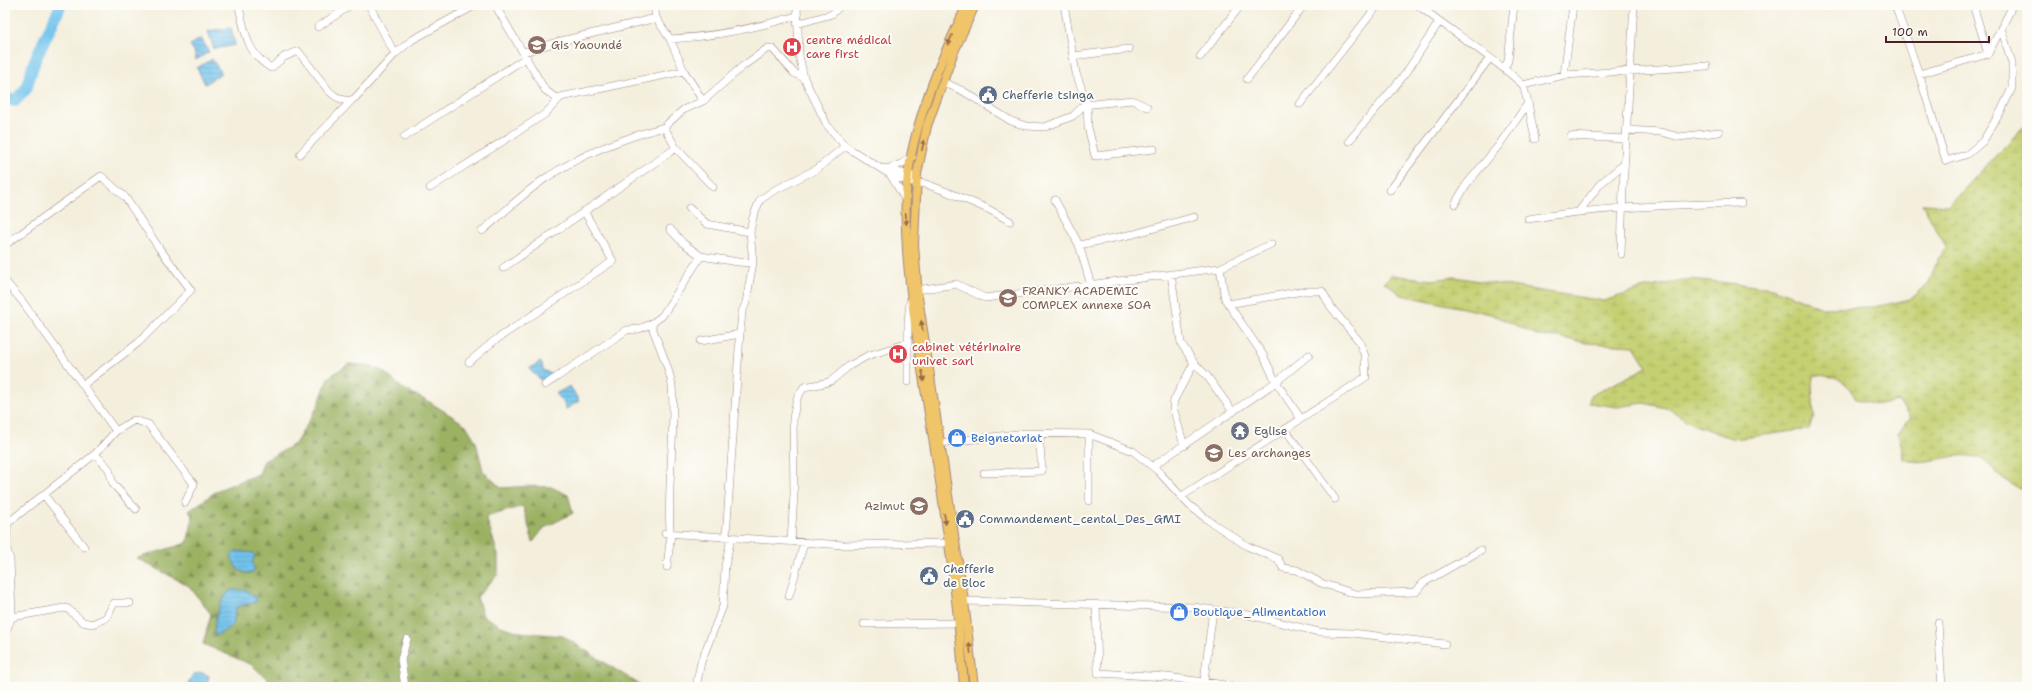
<svg xmlns="http://www.w3.org/2000/svg" width="2032" height="692" viewBox="0 0 2032 692" font-family="'Shantell Sans',sans-serif">
  <style>
    .forest { fill: url(#forest-firs); stroke: #726848 }
    .wetland { fill: url(#wetland-marsh); stroke: #87784e }
    .water { fill: url(#water-rules); stroke: #5d708c }
    .lines { fill: none; stroke-linecap: round; stroke-linejoin: round }
    .river { stroke: #70c2ec; stroke-width: 12 }
    .minor-casing { stroke: #9f8784; stroke-width: 8 }
    .major-casing { stroke: #9f8784; stroke-width: 10 }
    .minor { stroke: #fff; stroke-width: 7 }
    .major { stroke: #f0c469; stroke-width: 8 }
    .oneway { fill: #956947 }
    .labels { text-anchor: middle; dominant-baseline: central; stroke-width: 4; stroke-linejoin: round; paint-order: stroke }
    .health-label { font-size: 12px; fill: #be3a42; stroke: #fdfcf7; text-anchor: start }
    .education-label { font-size: 12px; fill: #785e54; stroke: #fdfcf7; text-anchor: start }
    .service-label { font-size: 12px; fill: #4e5e75; stroke: #fdfcf7; text-anchor: start }
    .worship-label { font-size: 12px; fill: #5b616d; stroke: #fdfcf7; text-anchor: start }
    .shop-label { font-size: 12px; fill: #366cbe; stroke: #fdfcf7; text-anchor: start }
  </style>
  <defs>
    <pattern id="forest-firs" width="22" height="20" patternUnits="userSpaceOnUse"><rect width="22" height="20" fill="#9bb264"/><path d="M5 1l3.5 6h-7zM16 11l3.5 6h-7z" fill="#809053"/></pattern>
    <pattern id="wetland-marsh" width="20" height="14" patternUnits="userSpaceOnUse"><rect width="20" height="14" fill="#c4d072"/><path d="M1 5h8M5 5V1M11 12h8M15 12V8" fill="none" stroke="#aab263"/></pattern>
    <pattern id="water-rules" width="6" height="5" patternUnits="userSpaceOnUse"><rect width="6" height="5" fill="#70c2ec"/><path d="M0 2.5h6" fill="none" stroke="#62a6cb"/></pattern>
  </defs>
  <rect width="100%" height="100%" fill="#fdfcf7"/>
  <filter id="ink" filterUnits="userSpaceOnUse"><feTurbulence type="fractalNoise" baseFrequency=".025" numOctaves="2"/><feDisplacementMap in="SourceGraphic" scale="8" xChannelSelector="R" yChannelSelector="G"/><feConvolveMatrix kernelMatrix="1 2 1 2 8 2 1 2 1" color-interpolation-filters="sRGB"/></filter>
  <filter id="wash" filterUnits="userSpaceOnUse"><feTurbulence type="fractalNoise" baseFrequency=".012" numOctaves="4" result="noise"/><feDisplacementMap in="SourceGraphic" scale="16" xChannelSelector="R" yChannelSelector="G"/><feGaussianBlur stdDeviation="0.9" result="paint"/><feColorMatrix in="noise" values="0 0 0 0 0 0 0 0 0 0 0 0 0 0 0 0 0 1.4 0 .05"/><feComposite in="paint" operator="in"/></filter>
  <g filter="url(#wash)">
    <rect width="100%" height="100%" fill="#f4efdd"/>
    <path class="forest" d="M349,364L371,366L384,372L402,388L431,403L466,425L476,442L483,471L501,488L530,486L551,487L568,495L573,513L544,528L533,542L523,506L486,517L498,555V574L477,597L483,616L501,626L520,632L563,636L640,685V687H276L252,665L203,644L211,614L189,586L137,558L187,543L193,518L189,511L218,490L259,474L264,461L295,444L318,406L328,378Z"/>
    <path class="wetland" d="M2027,123V489C2005,489 1990,460 1976,457C1951,451 1926,468 1903,459L1902,447L1898,434L1910,417L1898,401L1880,405L1856,399C1844,378 1839,377 1815,375L1812,383L1814,417L1809,429L1734,439L1692,424L1670,409L1644,403L1617,407L1589,403L1590,396L1647,367L1634,346L1586,343L1560,337L1539,336L1491,314L1402,295L1384,282L1391,275L1432,280L1454,277L1604,301L1641,289L1691,279L1773,288L1822,308L1874,307L1911,299L1929,283L1938,259L1947,248L1922,204L1949,205Z"/>
    <path class="water" d="M231,28L235,45L214,49L208,31Z
      M201,38L209,52L196,60L194,51L190,45Z
      M212,59L221,73L205,84L197,68Z
      M540,362L543,366L542,369L556,377L545,384L529,369Z
      M570,386L579,401L566,409L563,402L555,394Z
      M236,551L253,553L255,556L252,562L255,569L253,573H246L237,569L231,556Z
      M230,590H244L256,597V602L236,607L233,625L218,635L214,634C214,619 220,601 230,590Z
      M202,673L209,676L206,687H187L193,674Z"/>
    <g class="lines">
      <path class="river" d="M5,98L15,101L26,89L35,60L61,5"/>
    </g>
  </g>
  <g filter="url(#ink)">
    <g class="lines">
      <g class="minor-casing">
        <path id="minor" d="M369,5L395,54
          M495,5L545,90L556,98L684,71
          M654,5L656,18L670,39L684,71L703,101
          M797,5L799,55L804,78L827,125L845,146L891,175L907,181L926,184L950,193L988,209L1010,221
          M1064,5L1076,73L1087,104L1088,127L1095,156L1154,149
          M1418,5C1452,32 1491,55 1523,85L1564,75L1707,66
          M1895,5L1919,74L1946,161L1968,154L1983,141L2001,111L2012,88V63L2001,28
          M1973,5L1988,54
          M239,7C245,32 247,54 271,68L284,57L298,51L329,91C335,97 347,104 355,98L395,54L412,40L476,5
          M797,24L832,14L841,5
          M318,27L351,5
          M670,39C712,37 756,28 796,16
          M524,52L557,42L656,18
          M1073,56L1129,49
          M1200,57L1241,5
          M1505,67L1508,61L1514,5
          M1919,74L1988,54L2010,11L2011,5
          M1564,75L1573,5
          M1247,79L1304,5
          M943,82L963,91L1011,121L1026,126L1045,127L1073,116L1084,105L1132,100L1147,107
          M1528,103L1535,139
          M1300,104L1378,5
          M1626,130L1661,132L1679,137L1719,132
          M1571,136L1626,139
          M404,137L527,57
          M1349,141L1406,73L1439,22
          M300,154L352,100
          M884,168L913,176
          M886,169L901,164L912,157
          M891,176L905,199
          M713,187L676,148L664,127L683,110L703,101L743,66L768,48L773,49L794,73L804,78
          M430,188L545,114L560,98
          M1390,190L1490,58
          M1055,200L1079,245L1091,285
          M1455,204L1466,185L1499,145L1528,103L1523,85
          M689,208L707,224L750,232
          M1580,210L1600,184L1624,164
          M1528,219C1599,207 1669,205 1741,203
          M670,229L683,243L701,256L738,262L752,263
          M482,231C504,213 525,191 549,176C584,153 624,138 664,127
          M5,245L101,176L125,197L159,248L191,290L138,343L83,385
          M1079,245L1134,234L1194,217
          M1621,254L1623,188L1634,5
          M503,268L676,148
          M1171,274L1181,343L1194,363L1207,376L1233,412
          M5,281L22,301L116,431L95,454L9,522L7,527L6,546L10,560L12,617L5,633
          M917,290L956,284L985,298L1220,268L1271,244
          M651,324C656,339 671,371 672,386C676,434 667,482 670,530
          M740,334L742,312L746,303L753,262L750,232L753,217L760,200L773,191L817,169L845,146
          M701,341L740,334L726,537
          M469,362L494,341L613,261L584,211
          M908,382V321L910,302
          M545,385L627,330L639,329L651,324L662,316L701,256
          M1301,419L1276,382L1309,355
          M1285,429L1335,499
          M116,431L134,420L148,424L194,484L185,503
          M940,443L1026,433L1089,434L1133,451L1158,471L1189,505L1208,520L1247,546L1278,559L1283,568L1297,570L1321,583L1356,594L1416,592L1423,583L1481,550
          M1184,446L1173,407L1174,400L1194,363
          M95,454L109,469L113,484L136,509
          M1153,466L1276,382L1263,355L1225,299L1220,268
          M984,473L1042,471L1039,434
          M44,495L84,547
          M1182,496L1366,377L1365,356L1359,341L1331,307L1322,291H1303L1228,304
          M1089,501V434
          M665,533L844,545L948,543
          M791,542L794,494L793,418L797,398L804,387L825,383L831,381L849,366L867,356L908,343
          M667,567L671,533
          M789,596L804,543
          M964,601L1193,607L1249,615L1319,632L1352,633L1445,644
          M1096,604L1098,673L1167,677L1240,687
          M12,617L64,608L68,609L83,622L92,624L106,618L114,603H130
          M1938,623L1942,687
          M864,624L960,623
          M1204,681L1213,610
          M405,687L401,659L407,639
          M696,687L701,662L723,606L725,566L731,538"/>
      </g>
      <g class="major-casing">
        <path id="major" d="M964,687C958,598 945,508 930,420C921,363 911,307 907,250C906,228 904,206 907,183C913,123 941,59 967,5
          M974,687L964,601L918,297L914,244L917,174L927,126L953,54L975,5"/>
      </g>
      <use href="#minor" class="minor"/>
      <use href="#major" class="major"/>
    </g>
    <defs><path id="oneway-solid" d="M-6-.8H1V-3.2L6.5 0L1 3.2V.8H-6Z"/></defs>
    <g class="oneway">
      <use href="#oneway-solid" transform="translate(950 40) rotate(113)"/>
      <use href="#oneway-solid" transform="translate(923 145) rotate(-78)"/>
      <use href="#oneway-solid" transform="translate(906 219) rotate(87)"/>
      <use href="#oneway-solid" transform="translate(922 326) rotate(-99)"/>
      <use href="#oneway-solid" transform="translate(923 376) rotate(81)"/>
      <use href="#oneway-solid" transform="translate(945 519) rotate(82)"/>
      <use href="#oneway-solid" transform="translate(970 648) rotate(-97)"/>
    </g>
  </g>
  <defs>
    <g id="school-disc" transform="scale(1)"><circle r="9.5" fill="#8d6e63" stroke="#fdfcf7"/><path d="M0-5L7-2L0 1L-7-2ZM-4 1L0 2.5L4 1V4Q0 6-4 4Z" fill="#fff"/></g>
    <g id="hospital-disc" transform="scale(1)"><circle r="9.5" fill="#e0444e" stroke="#fdfcf7"/><path d="M-5-5h3v3.5h4V-5h3V5h-3V1.5h-4V5h-3Z" fill="#fff"/></g>
    <g id="civic-disc" transform="scale(1)"><circle r="9.5" fill="#5c6f8a" stroke="#fdfcf7"/><path d="M-.6-6.5H3V-4.5H.6V-3L4-1V1h2V6H-6V1h2V-1L-.6-3ZM-1.2 2.5V6h2.4V2.5Z" fill="#fff"/></g>
    <g id="temple-disc" transform="scale(1)"><circle r="9.5" fill="#6b7280" stroke="#fdfcf7"/><path d="M0-6L5-2H3V0L6.5 2.5H4V6H1.5V3h-3V6H-4V2.5H-6.5L-3 0V-2H-5Z" fill="#fff"/></g>
    <g id="shop-disc" transform="scale(1)"><circle r="9.5" fill="#3f7fe0" stroke="#fdfcf7"/><path d="M-5-2.5h2.3a2.7 3.5 0 0 1 5.4 0H5L5.5 6h-11ZM-1.5-2.5h3a1.5 2.3 0 0 0-3 0Z" fill="#fff"/></g>
  </defs>
  <g fill-rule="evenodd">
    <use href="#school-disc" x="537" y="45"/>
    <use href="#hospital-disc" x="792" y="47"/>
    <use href="#civic-disc" x="988" y="95"/>
    <use href="#school-disc" x="1008" y="298"/>
    <use href="#hospital-disc" x="898" y="354"/>
    <use href="#temple-disc" x="1240" y="431"/>
    <use href="#shop-disc" x="957" y="438"/>
    <use href="#school-disc" x="1214" y="453"/>
    <use href="#school-disc" x="919" y="506"/>
    <use href="#civic-disc" x="965" y="519"/>
    <use href="#civic-disc" x="929" y="576"/>
    <use href="#shop-disc" x="1179" y="612"/>
  </g>
  <g class="labels">
    <g class="health-label">
      <text x="806" y="40">centre médical<tspan x="806" dy="14">care first</tspan></text>
      <text x="912" y="347">cabinet vétérinaire<tspan x="912" dy="14">univet sarl</tspan></text>
    </g>
    <g class="education-label">
      <text x="551" y="45">Gis Yaoundé</text>
      <text x="1022" y="291">FRANKY ACADEMIC<tspan x="1022" dy="14">COMPLEX annexe SOA</tspan></text>
      <text x="1228" y="453">Les archanges</text>
      <text x="905" y="506" text-anchor="end">Azimut</text>
    </g>
    <g class="service-label">
      <text x="1002" y="95">Chefferie tsinga</text>
      <text x="979" y="519">Commandement_cental_Des_GMI</text>
      <text x="943" y="569">Chefferie<tspan x="943" dy="14">de Bloc</tspan></text>
    </g>
    <g class="worship-label">
      <text x="1254" y="431">Eglise</text>
    </g>
    <g class="shop-label">
      <text x="971" y="438">Beignetariat</text>
      <text x="1193" y="612">Boutique_Alimentation</text>
    </g>
  </g>
  <rect width="2032" height="692" fill="none" stroke="#fdfcf7" stroke-width="20"/>
  <path d="M1886 36v6h103v-6" fill="none" stroke="#4a1f2b" stroke-width="2"/>
  <text x="1892" y="36" font-size="12" fill="#4a1f2b" stroke="#fdfcf7" stroke-width="3" paint-order="stroke">100 m</text>
</svg>
